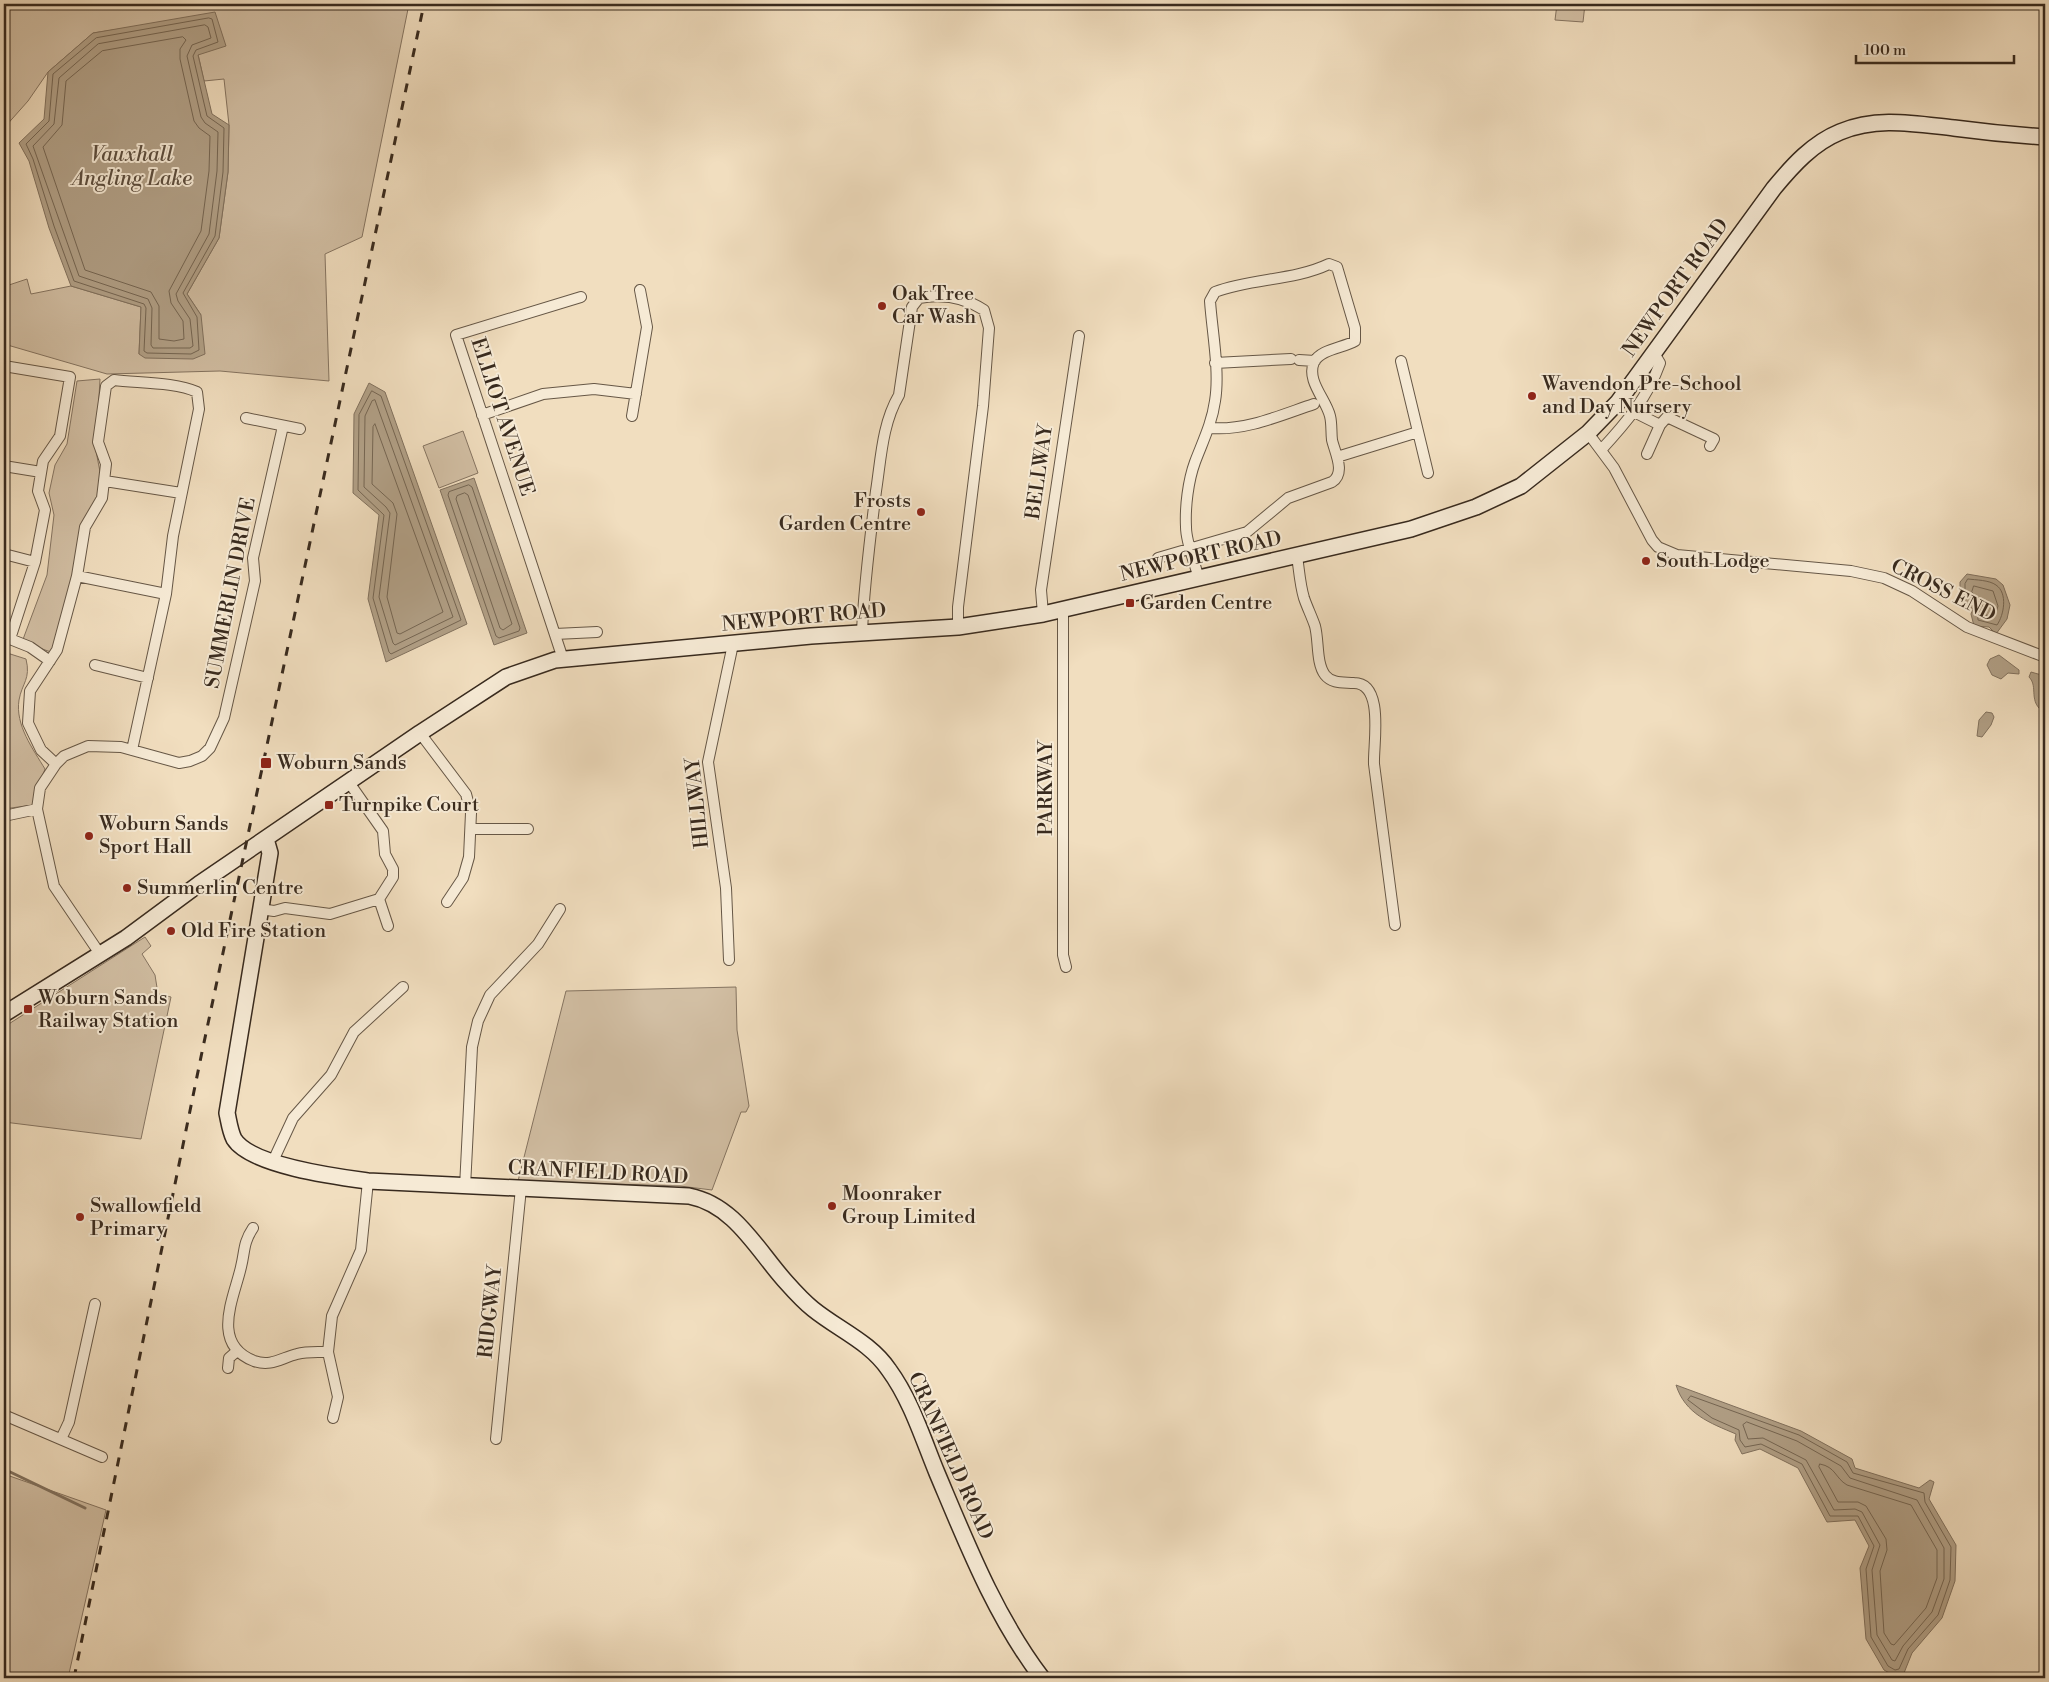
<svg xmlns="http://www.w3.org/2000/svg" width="2049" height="1682" viewBox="0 0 2049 1682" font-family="'Libre Bodoni',serif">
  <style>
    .green { fill: #d2bfa4; stroke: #857461 }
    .water { fill: #b2a188; stroke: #81715e }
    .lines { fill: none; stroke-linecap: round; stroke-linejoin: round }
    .shore { stroke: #756653; stroke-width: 1 }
    .stream { stroke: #81715e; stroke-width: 3 }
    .street-casing { stroke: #665746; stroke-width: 12 }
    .secondary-casing { stroke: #382a1e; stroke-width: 18 }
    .street { stroke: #f6ead5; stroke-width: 10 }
    .secondary { stroke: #f6ead5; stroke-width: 15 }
    .rail { stroke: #382a1e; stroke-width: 3; stroke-dasharray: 9 9; stroke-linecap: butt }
    .poi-dot { fill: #8f2418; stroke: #f6ead5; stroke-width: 2 }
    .labels { text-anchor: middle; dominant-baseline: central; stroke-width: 4; stroke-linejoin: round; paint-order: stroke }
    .street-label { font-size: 20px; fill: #382a1e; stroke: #f6ead5 }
    .poi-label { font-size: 20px; fill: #382a1e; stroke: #f6ead5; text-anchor: start }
    .water-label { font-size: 21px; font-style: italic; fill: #5d4e3e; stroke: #f6ead5 }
  </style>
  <rect width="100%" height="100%" fill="#f1debf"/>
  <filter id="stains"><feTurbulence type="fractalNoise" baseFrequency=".004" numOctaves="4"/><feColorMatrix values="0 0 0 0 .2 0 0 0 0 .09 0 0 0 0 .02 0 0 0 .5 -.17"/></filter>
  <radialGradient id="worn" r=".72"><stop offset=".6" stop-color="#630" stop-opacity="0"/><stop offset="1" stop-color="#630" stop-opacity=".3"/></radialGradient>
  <path class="green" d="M4,4H409L362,237L325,254L329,381L220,371L107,374L4,344V291L6,286L27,279L31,294L71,286L141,307L139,354L201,315L187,294L219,238L228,172L229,125L224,79L204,81L198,54L140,26L93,33L48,72L28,101L4,128Z
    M1557,4H1585L1583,22L1555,20Z
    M100,379L96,451L101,477L100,495L85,528L61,627L51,652L22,642L47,575L54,515L49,493L55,465L67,444L77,381Z
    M463,431L478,473L439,488L423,446Z
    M4,652L26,659C31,679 22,683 19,700C15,725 33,749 45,769L32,805L4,809Z
    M145,937L151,946L142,954L155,975L158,994L171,997L141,1139L4,1122V1027Z
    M736,987L737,1030L749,1106L746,1112H741L712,1190L680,1186L518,1181L566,991Z
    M4,1474L106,1510L68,1678H4Z"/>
  <path class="water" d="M215,12L226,46L198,55L212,114L229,125L228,172L219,238L187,294L201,315L205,354L193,359L145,358L139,354L141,307L71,286L49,228L29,161L19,143L44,119L48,72L93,33Z
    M369,383L385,392L467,624L386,662L368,599L379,515L353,493L354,414Z
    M474,478L527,633L494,645L440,490Z
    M1967,574L1996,579L2003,585L2010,605L2007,619L1996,634L1989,627L1974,626L1971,614L1973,609L1960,599V582Z
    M1999,655L2019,670V674L2008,673L2001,679L1992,675L1987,665L1990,659Z
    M2031,672L2045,676V713C2027,702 2039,687 2029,677Z
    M1986,712L1992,713L1994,717L1991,725L1982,737L1977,736L1979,720Z
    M1676,1385L1801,1431L1852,1459L1855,1468L1919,1488L1930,1480L1934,1482L1929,1499L1956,1545L1955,1581L1942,1618L1912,1653L1904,1673L1895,1676L1884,1670L1866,1639L1860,1568L1869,1546L1855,1520L1827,1522L1798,1468L1760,1449L1742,1454L1735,1440L1736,1434C1710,1423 1685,1414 1676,1385Z"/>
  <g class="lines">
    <path class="shore" d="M209,18L212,19L218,42L196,50L193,56L207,116L224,128L223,172L215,236L183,293L197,317L199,350L191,354L147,353L144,351L146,308L144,304L74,281L54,226L33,159L26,144L49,121L53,74L96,38Z
      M205,25L208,27L211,38L192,45L187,56L201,117L205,123L218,132L217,171L209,234L176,294L178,301L190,319L193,346L190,348H153L151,345L152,308L148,299L79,276L33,146L54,124L59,78L98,44Z
      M183,37L186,40L180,49V59L194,121L199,128L210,136L209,171L201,231L169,291L171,303L183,321L184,339L174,341L159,339V306L151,292L85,270L43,147L62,125L66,81L102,51Z
      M372,391L381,396L461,620L391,654L389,652L373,598L384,515L358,490L359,415Z
      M375,400L453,617L395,645L393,643L379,597L390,513L386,507L364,487L365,416L372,401Z
      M375,424L443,612L400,634L397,633L387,597L397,514L393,503L372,484L373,427Z
      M469,485L472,487L520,628L519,631L499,638L496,636L448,495L449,492Z
      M465,493L468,495L512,624L503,630L500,628L456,499L457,496Z
      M1968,579C1976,580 1989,580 1996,585C2008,593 2004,615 1997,625L1978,620L1977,607L1965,596V584Z
      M1974,586L1993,591L1998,606L1995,616L1984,615L1982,604L1972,592Z
      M1691,1396L1799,1435L1847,1462L1853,1473L1924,1493L1925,1502L1951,1547L1950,1580L1938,1615L1908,1649L1899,1669L1895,1670L1888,1666L1871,1637L1866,1569L1874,1546L1858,1516H1830L1802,1464L1761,1444L1745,1447L1740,1440L1739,1430L1712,1418L1688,1400Z
      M1747,1422L1797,1441L1841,1466L1850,1478L1917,1500L1944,1548V1579L1932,1612L1903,1646L1895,1661L1892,1660L1877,1635L1872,1570L1880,1545L1862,1512L1855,1509L1834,1510L1806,1460L1763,1438L1748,1439L1743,1425Z
      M1820,1464C1836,1467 1835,1478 1847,1485L1911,1505L1937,1550V1578L1926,1608L1894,1645L1891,1644L1884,1633L1880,1571L1887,1550L1886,1539L1866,1506L1858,1502H1838L1819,1467Z"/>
    <path class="stream" d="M4,1469L85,1508
      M1899,1674L1900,1678"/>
    <g class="street-casing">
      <path id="street" d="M1299,360L1315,361
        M1401,361L1428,473
        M1215,363L1291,359
        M4,366L70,377L60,436L43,461L38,491L45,510L35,562L10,639L4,637
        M1634,412L1660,425
        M482,415L543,394L594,389L636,394
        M632,416L647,327L640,290
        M246,418L300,429
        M1210,428C1246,431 1281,415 1314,404
        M1588,433L1614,468L1652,540L1658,547L1677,555L1851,571L1884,578L1912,591L1967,627L2045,657
        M1601,450C1626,423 1648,397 1660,363L1654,353
        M1647,454L1660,425L1667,417L1714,439L1710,446
        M1337,457L1418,432
        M4,466L41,472
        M105,481L181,493
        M4,554L35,562
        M1297,556C1299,569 1300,585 1304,598C1307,607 1312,617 1315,626C1319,641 1316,663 1325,675C1332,684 1344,682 1354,683C1385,683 1373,745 1374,764L1395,925
        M1158,558L1247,532L1288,498L1332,482C1346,473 1335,453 1332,440C1331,432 1332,424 1330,416C1326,399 1306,381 1314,362C1321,349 1343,348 1355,341V328L1337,267L1329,264C1293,281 1252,278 1215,292L1210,301C1212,331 1220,371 1215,401C1212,423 1203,441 1195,462C1188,481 1185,507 1186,527C1186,543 1195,563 1199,579
        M77,576L166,594
        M1063,609V955L1066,967
        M1043,614L1041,590L1079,336
        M862,632C864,585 870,538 876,491C881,459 882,424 899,395L912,307L919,298C942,294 964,297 984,310L989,328L983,406L958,607V627
        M555,634L597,632
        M10,639L30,647L50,661
        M563,659L456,335L581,297
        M95,665L148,678
        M420,733L466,794L471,813L469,857L463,878L447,902
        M56,764L41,750L28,723L30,691L57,650L77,576L85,527L102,498L106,464L98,442L106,386L114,380C138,383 176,382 197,392L199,409L173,536L166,594L132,750
        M4,816L37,809
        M471,829H528
        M379,899L388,926
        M260,909L274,911L285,908L330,914L379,899L393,877V869L385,854L383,831L348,781
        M100,954L54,886L37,809L40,788L56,764L64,756L88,746L121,747L179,763L190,761L202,756L210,748L224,718L255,581L253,558L283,426
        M729,960L726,888L708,762L733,644
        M273,1161L293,1118L331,1075L354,1032L403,987
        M465,1187L472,1047L478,1021L490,995L538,944L560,909
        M253,1228C243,1243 245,1251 241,1267C234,1298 210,1344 254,1361C271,1367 281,1358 297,1354C307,1351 318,1352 328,1352
        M228,1368L229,1358L237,1351
        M4,1415L102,1457
        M333,1418L338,1397L328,1352L332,1316L361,1250L368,1181
        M61,1439L69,1422L95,1304
        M496,1439L521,1188"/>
    </g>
    <g class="secondary-casing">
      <path id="secondary" d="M266,839L270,853L227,1113C229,1122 230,1131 234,1139C251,1166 338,1177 368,1181L689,1196C735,1205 757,1250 786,1282C794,1291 803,1301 813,1309C839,1330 870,1342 889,1370C911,1400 923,1439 937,1473C967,1544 995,1616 1042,1678
        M4,1014L126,938L199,884L420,733L506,677L555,660L811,636L958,627L1043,614L1411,529L1476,507L1521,486L1588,433L1618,402L1774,188C1793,165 1813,143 1840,132C1877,116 1916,124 1954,128C1984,132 2015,135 2045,137"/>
    </g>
    <use href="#street" class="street"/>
    <use href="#secondary" class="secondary"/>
    <path class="rail" d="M74,1678L202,1052L424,4"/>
  </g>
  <g class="poi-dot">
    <circle cx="882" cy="306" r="5"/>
    <circle cx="1532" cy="396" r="5"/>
    <circle cx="921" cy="512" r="5"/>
    <circle cx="1646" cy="561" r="5"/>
    <rect x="1125" y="598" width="10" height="10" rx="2.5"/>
    <rect x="260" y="757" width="12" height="12" rx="2.5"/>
    <rect x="324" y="800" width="10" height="10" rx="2.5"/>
    <circle cx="89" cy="836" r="5"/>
    <circle cx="127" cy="888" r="5"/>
    <circle cx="171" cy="931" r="5"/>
    <rect x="23" y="1004" width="10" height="10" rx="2.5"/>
    <circle cx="832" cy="1206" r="5"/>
    <circle cx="80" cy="1217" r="5"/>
  </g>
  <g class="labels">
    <g class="street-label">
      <text transform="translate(1676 288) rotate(-54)">NEWPORT ROAD</text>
      <text transform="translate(502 417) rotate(72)">ELLIOT AVENUE</text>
      <text transform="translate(1040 472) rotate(-82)">BELLWAY</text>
      <text transform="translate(1201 557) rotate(-13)">NEWPORT ROAD</text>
      <text transform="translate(1943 591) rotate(27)">CROSS END</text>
      <text transform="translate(231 593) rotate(-79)">SUMMERLIN DRIVE</text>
      <text transform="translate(804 618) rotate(-5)">NEWPORT ROAD</text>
      <text transform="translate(1046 788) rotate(-90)">PARKWAY</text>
      <text transform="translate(698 803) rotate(-96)">HILLWAY</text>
      <text transform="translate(598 1173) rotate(3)">CRANFIELD ROAD</text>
      <text transform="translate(491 1312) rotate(-84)">RIDGWAY</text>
      <text transform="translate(950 1456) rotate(66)">CRANFIELD ROAD</text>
    </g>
    <g class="poi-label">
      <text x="892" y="294">Oak Tree<tspan x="892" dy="23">Car Wash</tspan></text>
      <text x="1542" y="384">Wavendon Pre-School<tspan x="1542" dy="23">and Day Nursery</tspan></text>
      <text x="911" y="501" text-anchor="end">Frosts<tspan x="911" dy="23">Garden Centre</tspan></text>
      <text x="1656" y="561">South Lodge</text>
      <text x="1140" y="603">Garden Centre</text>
      <text x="277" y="763">Woburn Sands</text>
      <text x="339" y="805">Turnpike Court</text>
      <text x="99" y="824">Woburn Sands<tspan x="99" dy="23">Sport Hall</tspan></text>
      <text x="137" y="888">Summerlin Centre</text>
      <text x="181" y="931">Old Fire Station</text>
      <text x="38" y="998">Woburn Sands<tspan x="38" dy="23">Railway Station</tspan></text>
      <text x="842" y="1194">Moonraker<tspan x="842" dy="23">Group Limited</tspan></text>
      <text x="90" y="1206">Swallowfield<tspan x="90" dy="23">Primary</tspan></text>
    </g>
    <g class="water-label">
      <text x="132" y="155">Vauxhall<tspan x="132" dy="24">Angling Lake</tspan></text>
    </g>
  </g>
  <rect width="2049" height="1682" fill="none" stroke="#f1debf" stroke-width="20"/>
  <rect x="5" y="5" width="2039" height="1672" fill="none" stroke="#382a1e" stroke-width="2.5"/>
  <rect x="10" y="10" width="2029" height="1662" fill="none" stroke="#382a1e"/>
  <path d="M1856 55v8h158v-8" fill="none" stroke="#382a1e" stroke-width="2.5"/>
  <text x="1864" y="55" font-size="15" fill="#382a1e" stroke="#f6ead5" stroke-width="4" paint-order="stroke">100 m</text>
  <rect width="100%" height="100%" filter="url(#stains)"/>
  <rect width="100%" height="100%" fill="url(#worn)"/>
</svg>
